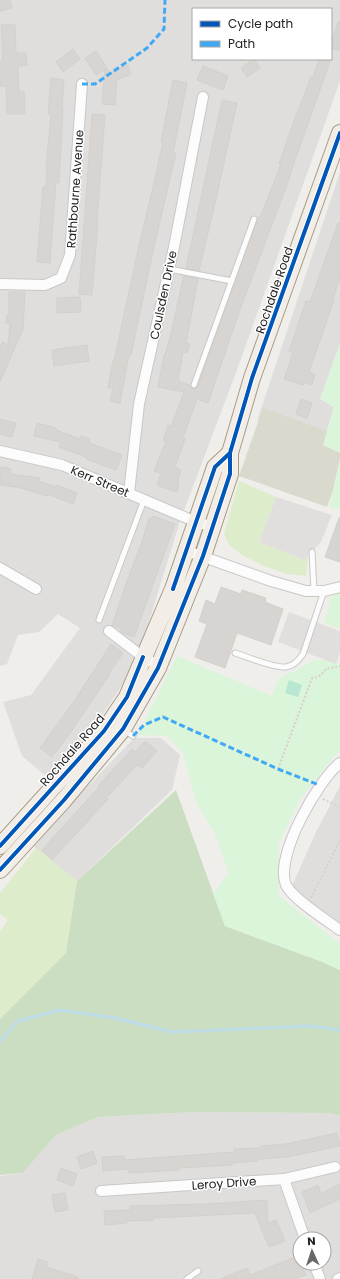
<svg xmlns="http://www.w3.org/2000/svg" width="340" height="1279" viewBox="0 0 340 1279" font-family="Poppins,sans-serif">
  <style>
    .residential { fill: #dfdedc; fill-rule: evenodd }
    .construction { fill: #d9d9cd }
    .grass { fill: #ddeccb }
    .forest { fill: #cbdec1 }
    .park { fill: #daf5da }
    .pitch { fill: #b7e6d2 }
    .parking { fill: #e0dfde }
    .lines { fill: none; stroke-linecap: round; stroke-linejoin: round }
    .stream { stroke: #bfdbe3; stroke-width: 3.5 }
    .building { fill: #d7d4d2; stroke: #d3d0cc }
    .lane-casing { stroke: #c9c8c7; stroke-width: 7 }
    .street-casing { stroke: #c9c8c7; stroke-width: 12 }
    .primary-casing { stroke: #a79c86; stroke-width: 18 }
    .path { stroke: #dccecd; stroke-width: 2; stroke-dasharray: 2 2; stroke-linecap: butt }
    .lane { stroke: #fdfcfc; stroke-width: 5 }
    .street { stroke: #fdfcfc; stroke-width: 10 }
    .primary { stroke: #f3ede7; stroke-width: 16 }
    .quiet { stroke: #3fa9f5; stroke-width: 3; stroke-dasharray: 6 3; stroke-linecap: butt }
    .cycleway-casing { stroke: #fff; stroke-width: 6 }
    .cycleway { stroke: #0057b8; stroke-width: 4 }
    .labels { text-anchor: middle; dominant-baseline: central; stroke-width: 3; stroke-linejoin: round; paint-order: stroke }
    .street-label { font-size: 12px; fill: #222; stroke: #fff }
  </style>
  <rect width="100%" height="100%" fill="#f0eeeb"/>
  <path class="residential" d="M0,0H340V81L237,370L180,521L136,664L92,731L47,777L22,756L3,702L31,695L80,628L58,614L39,632L18,635L7,664L0,666ZM193,9H331V59H193Z
    M340,172V344L320,399L334,407L322,447L257,421Z
    M134,738H161L180,755L172,790L77,881L32,845Z
    M340,786V934L288,895L316,832Z
    M194,1112L330,1113L340,1116V1279H0V1176L23,1173L56,1135L98,1117ZM300,1239H324V1263H300Z"/>
  <path class="construction" d="M263,408L340,436V471L327,507L239,476Z"/>
  <path class="grass" d="M239,481L276,497L259,542L304,560L308,556L306,576L287,574L264,566L242,555L229,545L224,534Z
    M36,848L77,881L66,953L0,1019V932L8,920L0,914V893Z"/>
  <path class="forest" d="M176,790L225,926L320,961L340,970V1116L330,1113L194,1112L98,1117L56,1135L23,1173L0,1175V1019L66,953L77,881Z"/>
  <path class="park" d="M340,344V453L323,445L334,407L320,399Z
    M340,458V510L329,508Z
    M340,590V629L324,623L333,591Z
    M177,656L272,696L279,678L297,670L314,660H325L339,663L340,662V752L334,756L299,801L279,843V896L340,944V970L320,961L225,926L213,893L229,873L214,832L196,802L183,753L167,736L138,735Z"/>
  <path class="pitch" d="M289,680L302,685L298,697L285,693Z"/>
  <path class="parking" d="M276,497L332,515L321,542L304,560L259,542Z
    M289,612L340,631V653L336,664L278,642Z"/>
  <g class="lines">
    <path class="stream" d="M0,1041L18,1021L60,1010L115,1018L172,1032L310,1026L340,1030"/>
  </g>
  <path class="building" d="M0,0H10L12,8L0,11Z
    M338,22H340V51L331,48V44Z
    M1,25H15L16,53H26L27,65L18,66L19,92H24L25,114H7L6,86H0V61H3L2,54H3Z
    M73,49L80,59L63,72L56,62Z
    M96,51L110,73L128,65L131,74L117,80L115,105L102,104L105,69L96,75L85,58Z
    M254,59L260,68L247,77L241,68Z
    M319,59H331L290,174H291L238,315L208,403L197,399L183,438L185,439L175,467L181,470L177,483H179L177,492L157,485L161,473L154,471L166,441L163,440L168,425L171,427L184,392L158,387L164,355H165L171,334L183,279L184,276L198,279L186,343L190,344L187,353L183,352L178,381L190,385L191,388L194,389L198,386L258,217L260,218L281,164H279L290,132L311,77H313Z
    M203,66L228,76L223,90L197,80Z
    M51,78L64,80L62,109H63L59,183L56,182L50,263L37,262L43,187H46L47,168H46L51,115L48,114Z
    M173,80L187,83L173,153H176L154,247L131,355L129,354L120,403L110,401L113,388H108L113,361H114L138,250L154,183L163,142H161Z
    M222,100L237,103L216,199L199,271L186,268Z
    M92,114L105,115L97,221L98,222L92,295L79,294Z
    M338,223H340V277L333,299L334,300L309,372L315,374L312,385L304,382L303,385L284,379L293,353L289,351L306,301L310,302Z
    M9,292H25L23,329L0,382V348L2,342L8,345L10,324L6,323L7,315H9Z
    M80,297L81,312L57,313V298Z
    M87,345L89,361L54,366L52,350Z
    M301,399L312,403L307,418L296,414Z
    M0,419L16,423L12,437L0,434Z
    M37,423L56,428V430L80,439L81,436L90,439L89,443L122,455L116,470L86,459V457L59,447L61,442L34,436Z
    M1,467L11,469L10,474L40,478L39,481L56,487L57,485L77,493L73,504L48,494L47,496L21,488L0,485Z
    M153,516L175,524L134,637L122,633L120,631L122,629L112,625L127,581L141,545L149,518L151,519Z
    M339,518H340V562L325,557Z
    M221,587L241,594L242,590L266,598L265,602L283,609L271,645L237,633L225,668L195,657L207,624L199,621L206,600L215,604Z
    M111,644L123,653L109,673L110,674L70,733L52,757L40,748L73,703Z
    M145,741L157,751L142,768L137,765L106,798L108,799L52,860L42,850L99,787L98,786L132,749L135,752Z
    M337,1133L340,1146L287,1157L258,1159V1161L232,1163V1165L179,1168V1170L129,1173L128,1169L103,1171L102,1157L124,1156L125,1160L235,1152L234,1149L261,1148V1146L286,1144Z
    M93,1151L97,1163L81,1169L77,1157Z
    M61,1168L77,1174L73,1186L57,1180Z
    M340,1184V1199L310,1213L302,1192L318,1185L321,1194Z
    M65,1193L68,1210L55,1212L52,1195Z
    M267,1200L268,1223L276,1220L285,1241L269,1247L255,1213L154,1218V1220L127,1221V1223L105,1225L104,1211L131,1210L130,1206L206,1204Z
    M298,1256L306,1275L296,1279H221L247,1268L250,1275Z
    M38,1259L47,1262L46,1267L78,1277V1279H32Z"/>
  <g class="lines">
    <g class="lane-casing">
      <path id="lane" d="M169,269L232,281
        M194,385L254,219
        M312,552L314,591
        M99,620L144,500
        M235,653C248,657 273,668 286,667C294,666 299,660 303,654L324,591
        M124,730L133,736
        M187,1279L198,1271"/>
    </g>
    <g class="street-casing">
      <path id="street" d="M0,284L45,285L61,278L70,255L82,84
        M0,451L62,465L189,519L212,527
        M129,493L139,404L174,247L203,97
        M187,551L271,581L306,591H324L340,587
        M0,568L36,589
        M109,631L143,657L159,666
        M340,763C318,780 274,857 286,885C293,899 326,920 340,930
        M284,1179L335,1167
        M101,1191L284,1179L305,1239
        M314,1263L320,1279
        M338,1279L340,1278"/>
    </g>
    <g class="primary-casing">
      <path id="primary" d="M0,846L104,731L127,697L173,589L215,467L230,453
        M0,870L64,800L123,729L158,668L203,556L230,474V453L252,378L340,133"/>
    </g>
    <path class="path" d="M278,769L312,678C320,678 321,674 326,669L340,666
      M323,799L340,807
      M311,898L340,840"/>
    <use href="#lane" class="lane"/>
    <use href="#street" class="street"/>
    <use href="#primary" class="primary"/>
    <path class="quiet" d="M82,84H95L147,48L164,29L165,0
      M133,736L144,725L163,717L278,769L319,785"/>
    <g class="cycleway-casing">
      <path id="cycleway" d="M173,589L215,467L230,453
        M0,846L104,731L127,697L143,657
        M0,870L64,800L123,729L158,668L203,556L230,474V453L252,378L340,133"/>
    </g>
    <use href="#cycleway" class="cycleway"/>
  </g>
  <g class="labels">
    <g class="street-label">
      <text transform="translate(75 189) rotate(-86)">Rathbourne Avenue</text>
      <text transform="translate(274 290) rotate(-71)">Rochdale Road</text>
      <text transform="translate(163 295) rotate(-78)">Coulsden Drive</text>
      <text transform="translate(100 481) rotate(23)">Kerr Street</text>
      <text transform="translate(72 750) rotate(-49)">Rochdale Road</text>
      <text transform="translate(224 1183) rotate(-4)">Leroy Drive</text>
    </g>
  </g>
  <rect x="192" y="8" width="140" height="52" fill="#ffffff" stroke="#a7a7a7"/>
  <rect x="200" y="21" width="20" height="6" fill="#0057b8" stroke="#a7a7a7"/>
  <text x="228" y="28" font-size="12" fill="#222222">Cycle path</text>
  <rect x="200" y="41" width="20" height="6" fill="#3fa9f5" stroke="#a7a7a7"/>
  <text x="228" y="48" font-size="12" fill="#222222">Path</text>
  <g transform="translate(312 1251) rotate(357)"><circle r="19" fill="#ffffff" stroke="#a7a7a7"/>
  <path d="M0-3L7 15L0 10L-7 15Z" fill="#6a6968"/>
  <text y="-6" font-size="11" font-weight="bold" text-anchor="middle" fill="#222222">N</text>
  </g>
</svg>
